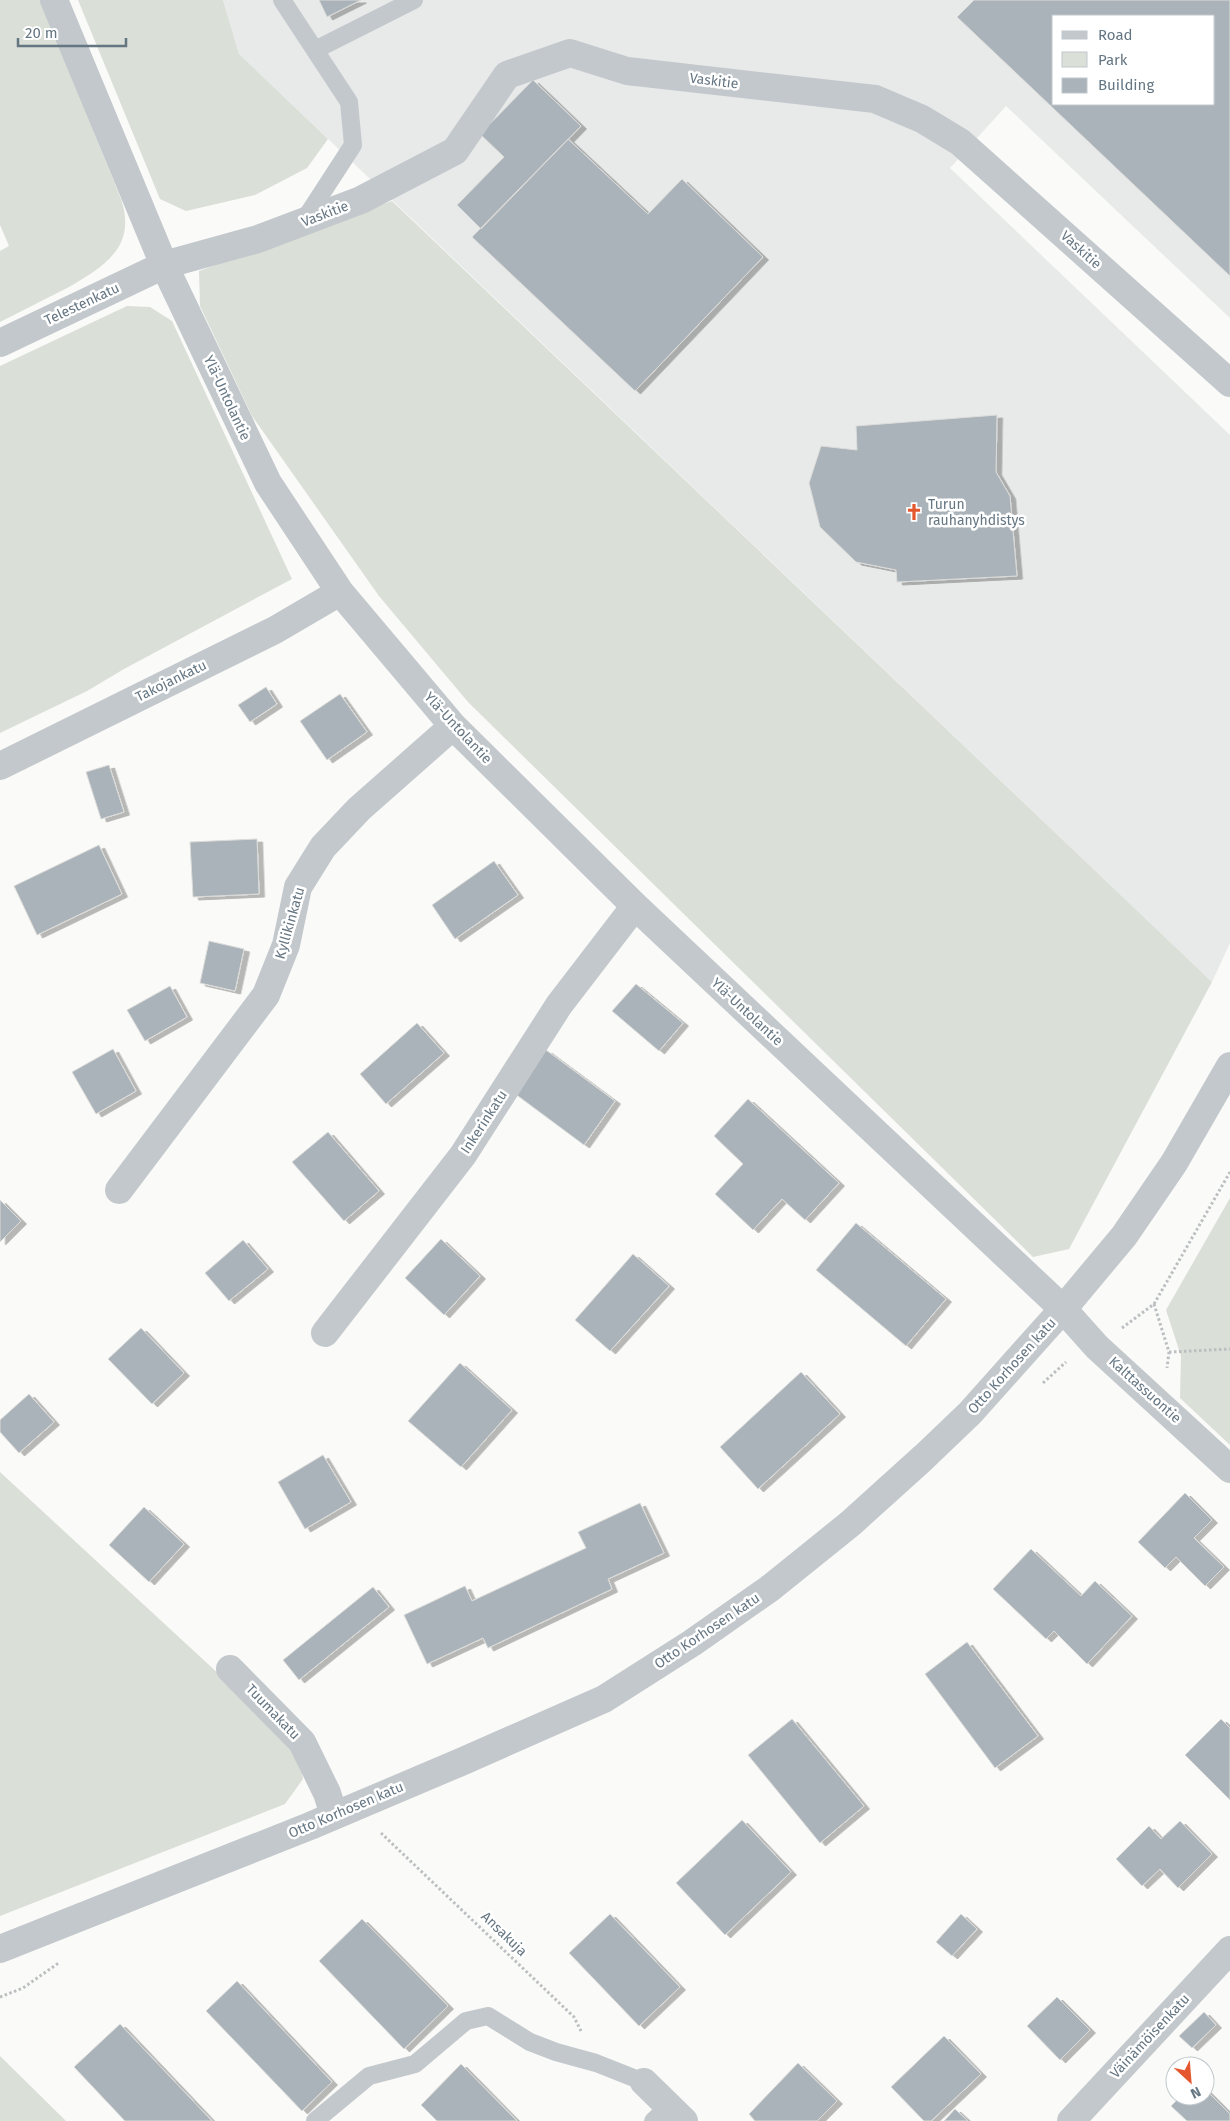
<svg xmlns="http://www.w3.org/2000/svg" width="1230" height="2121" viewBox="0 0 1230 2121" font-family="'Fira Sans',sans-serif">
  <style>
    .built { fill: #e8e9e9; fill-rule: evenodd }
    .green { fill: #dadfd7 }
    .building { fill: #aab3b9; stroke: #dcdcda; fill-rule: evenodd; filter: url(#shadow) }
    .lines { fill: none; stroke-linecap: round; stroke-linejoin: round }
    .path { stroke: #bbbfc2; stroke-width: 3; stroke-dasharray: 2.5 2.5; stroke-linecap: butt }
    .service { stroke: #c3c8cc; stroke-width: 18 }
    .minor { stroke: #c3c8cc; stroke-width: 28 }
    .tertiary { stroke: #c3c8cc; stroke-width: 28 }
    .labels { text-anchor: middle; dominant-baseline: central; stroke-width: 5; stroke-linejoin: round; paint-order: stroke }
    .street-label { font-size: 14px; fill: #657683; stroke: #fff }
    .poi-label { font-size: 14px; fill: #657683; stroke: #fff; text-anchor: start }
  </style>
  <defs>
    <filter id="shadow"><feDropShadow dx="5.5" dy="3" stdDeviation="0" flood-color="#0004"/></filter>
  </defs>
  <rect width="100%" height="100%" fill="#fafaf8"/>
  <path class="built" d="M223,0H1230V318L1006,106L950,168L1230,435V943L1212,982L239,54ZM1054,16H1214V104H1054Z"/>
  <path class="green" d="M0,0H40L121,199C137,246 105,266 69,287C46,299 23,310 0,322V251L9,246L0,225Z
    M78,0H223L239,54L328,139L307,168L255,195L186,211L160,199Z
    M392,201L1212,982L1069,1249L1033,1257L468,702L379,596L252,416L200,306L199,271Z
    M127,306L150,307L172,321L292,579L124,669L87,691L0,733V366Z
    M1230,1198V1445L1180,1398L1181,1356L1166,1310Z
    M0,1472L221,1676L299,1756L303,1779L285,1804L0,1916Z
    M0,2056L66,2121H0Z"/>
  <path class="building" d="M319,0H361L327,17Z
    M974,0H1230V276L957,17ZM1054,16H1214V104H1054Z
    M533,80L581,126L481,229L457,205L504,157L480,134Z
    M568,139L648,214L682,179L763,257L635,391L472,237Z
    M997,415L996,472L1010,496L1017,576L897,582L896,570L856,562L820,527L809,483L821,446L857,450L856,426Z
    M266,687L277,704L250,722L238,705Z
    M340,694L367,732L327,760L300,721Z
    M109,765L124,812L101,819L86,772Z
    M257,839L259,894L193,897L190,842Z
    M99,845L122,894L37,935L14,886Z
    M494,861L518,895L455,939L432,905Z
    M209,941L244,949L235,991L200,983Z
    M636,984L683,1023L659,1051L612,1011Z
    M170,986L187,1017L145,1041L127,1010Z
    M417,1023L444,1053L386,1104L360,1074Z
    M113,1049L136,1091L96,1114L72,1072Z
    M546,1050L615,1101L584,1145L514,1093Z
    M748,1099L839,1183L805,1220L782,1199L753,1230L715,1194L743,1164L714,1136Z
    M328,1132L379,1191L344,1221L292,1162Z
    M0,1200L21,1221L0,1242Z
    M856,1223L946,1299L906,1346L816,1270Z
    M441,1239L480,1276L444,1315L405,1278Z
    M243,1240L268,1269L229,1301L205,1273Z
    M633,1254L669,1286L610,1351L575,1320Z
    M141,1328L184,1373L152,1404L108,1359Z
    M460,1363L512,1410L461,1467L408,1421Z
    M801,1372L840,1414L758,1489L720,1447Z
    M29,1394L54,1422L19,1453L0,1432V1420Z
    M323,1455L351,1502L305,1529L278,1482Z
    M1185,1493L1212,1520L1194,1538L1224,1567L1205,1586L1176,1557L1165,1568L1138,1542Z
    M640,1503L664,1553L608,1579L612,1589L488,1648L483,1638L427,1664L404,1615L465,1586L472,1601L586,1548L578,1532Z
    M144,1507L184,1544L149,1582L109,1545Z
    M1031,1549L1081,1596L1095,1581L1132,1616L1087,1664L1054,1631L1046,1639L993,1589Z
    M373,1587L389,1607L299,1680L283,1660Z
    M967,1642L1038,1736L995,1768L925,1674Z
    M792,1719L864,1806L820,1843L748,1755Z
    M1221,1719L1230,1728V1800L1185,1755Z
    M742,1820L791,1872L725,1935L676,1883Z
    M1180,1821L1212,1854L1178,1888L1160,1869L1142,1886L1116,1859L1149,1826L1161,1839Z
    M610,1914L680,1987L639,2026L569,1953Z
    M961,1914L977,1929L952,1956L936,1942Z
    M362,1919L448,2006L404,2049L319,1961Z
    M237,1981L332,2082L302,2111L206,2011Z
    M1057,1997L1090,2030L1060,2060L1027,2026Z
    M1204,2012L1216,2025L1192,2048L1179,2036Z
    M120,2024L212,2121H125L74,2067Z
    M944,2036L981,2074L931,2121H924L891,2087Z
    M798,2063L837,2101L817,2121H755L749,2114Z
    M461,2064L517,2121H437L421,2105Z
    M1205,2089L1230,2114V2121H1187L1171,2106L1181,2096H1205Z
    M955,2109L968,2121H944Z"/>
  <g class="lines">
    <path class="path" d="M1154,1304L1169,1352L1167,1368
      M1122,1328L1154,1304L1230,1172
      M1169,1352L1230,1349
      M1043,1383L1066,1362
      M381,1833L574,2017L581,2031
      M0,1997L23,1988L60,1962"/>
    <path class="service" d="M282,0L349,102L353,145L303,222
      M315,50L414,0
      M315,2121L369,2076L415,2064L466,2021L488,2016L530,2042L556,2052L596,2063L644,2082
      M653,2121L669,2106"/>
    <path class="minor" d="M54,0L164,265L268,483L340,592L453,726L635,906L1063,1309L1097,1347L1230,1469
      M0,343L164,265L258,239L361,200L455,151L507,75L570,53L627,71L875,99L922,119L960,142L1230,383
      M0,766L275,630L340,592
      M119,1190L266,995L286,945L298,887L323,847L359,809L453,726
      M325,1333L463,1155L559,1005L635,906
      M230,1669L302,1742L327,1793L334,1815
      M644,2082L684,2121
      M1071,2121L1230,1950"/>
    <path class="tertiary" d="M0,1949L310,1826L461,1762L604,1699L692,1643L769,1589L851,1523L924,1457L970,1413L1063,1309L1124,1236L1174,1163L1230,1066"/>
  </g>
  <defs>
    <g id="church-bare" transform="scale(1.35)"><path d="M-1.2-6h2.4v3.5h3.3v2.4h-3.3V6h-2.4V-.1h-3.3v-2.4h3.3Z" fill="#e4572e" stroke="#fff" stroke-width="2.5" paint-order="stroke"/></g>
  </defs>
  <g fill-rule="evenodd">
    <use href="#church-bare" x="914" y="512"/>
  </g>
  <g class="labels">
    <g class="street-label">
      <text transform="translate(714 81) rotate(7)">Vaskitie</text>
      <text transform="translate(325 214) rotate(-21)">Vaskitie</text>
      <text transform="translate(1081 250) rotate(42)">Vaskitie</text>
      <text transform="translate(82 304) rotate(-25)">Telestenkatu</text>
      <text transform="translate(227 398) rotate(65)">Ylä-Untolantie</text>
      <text transform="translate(171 681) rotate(-26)">Takojankatu</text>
      <text transform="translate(458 728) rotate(47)">Ylä-Untolantie</text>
      <text transform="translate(290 923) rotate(-74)">Kyllikinkatu</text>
      <text transform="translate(747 1012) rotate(43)">Ylä-Untolantie</text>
      <text transform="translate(484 1122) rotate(-57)">Inkerinkatu</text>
      <text transform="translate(1012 1366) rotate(-48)">Otto Korhosen katu</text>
      <text transform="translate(1145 1390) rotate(42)">Kalttassuontie</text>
      <text transform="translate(707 1631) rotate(-34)">Otto Korhosen katu</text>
      <text transform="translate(273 1712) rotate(46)">Tuumakatu</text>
      <text transform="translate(346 1810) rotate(-23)">Otto Korhosen katu</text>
      <text transform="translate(504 1934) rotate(44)">Ansakuja</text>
      <text transform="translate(1150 2036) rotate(-47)">Väinämöisenkatu</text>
    </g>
    <g class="poi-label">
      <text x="928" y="504">Turun<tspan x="928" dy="16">rauhanyhdistys</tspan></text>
    </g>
  </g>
  <rect x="1052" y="15" width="162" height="90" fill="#ffffff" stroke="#c1c8cd"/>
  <rect x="1062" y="31" width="25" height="8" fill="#c3c8cc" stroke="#c1c8cd"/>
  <text x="1098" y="40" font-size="15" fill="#657683">Road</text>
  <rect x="1062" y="52" width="25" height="15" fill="#dadfd7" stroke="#c1c8cd"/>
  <text x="1098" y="65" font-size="15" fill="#657683">Park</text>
  <rect x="1062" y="78" width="25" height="15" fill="#aab3b9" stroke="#c1c8cd"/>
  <text x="1098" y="90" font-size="15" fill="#657683">Building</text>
  <g transform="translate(1190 2081) rotate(154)"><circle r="24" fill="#ffffff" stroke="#c1c8cd"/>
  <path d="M0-4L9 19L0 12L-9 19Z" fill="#e4572e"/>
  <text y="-8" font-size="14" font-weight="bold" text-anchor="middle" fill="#657683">N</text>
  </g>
  <path d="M18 38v8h108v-8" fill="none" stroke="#657683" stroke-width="2.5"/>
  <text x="25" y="38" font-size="15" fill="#657683" stroke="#ffffff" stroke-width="4" paint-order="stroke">20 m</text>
</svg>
